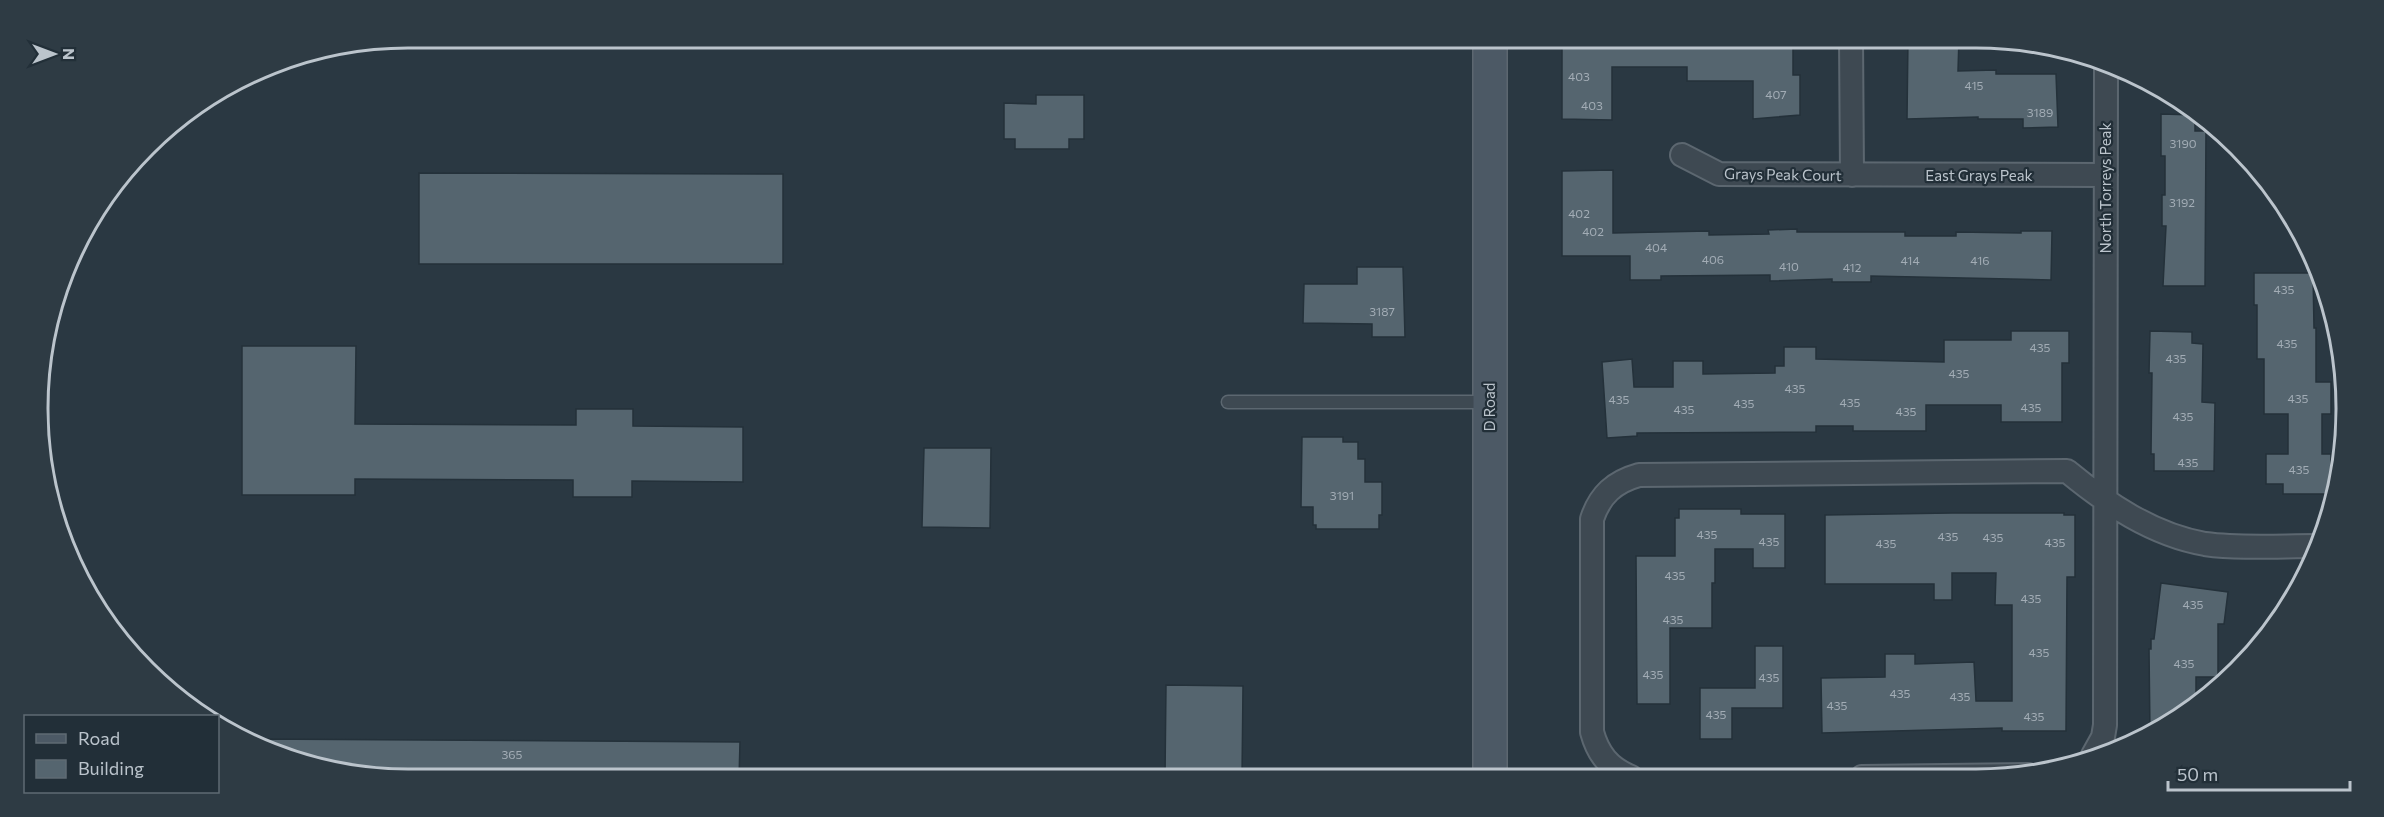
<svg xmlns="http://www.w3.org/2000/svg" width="2384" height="817" viewBox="0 0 2384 817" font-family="Commissioner,sans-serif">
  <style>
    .building { fill: #55656f; stroke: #24313a; stroke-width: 1.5 }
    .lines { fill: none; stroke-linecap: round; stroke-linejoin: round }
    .lane-casing { stroke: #5c6770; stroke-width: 15 }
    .street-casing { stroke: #5c6770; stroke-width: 26 }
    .secondary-casing { stroke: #5c6770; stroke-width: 36 }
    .lane { stroke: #3e4952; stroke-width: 12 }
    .street { stroke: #3e4952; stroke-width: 22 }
    .secondary { stroke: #4c5965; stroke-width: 33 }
    .labels { text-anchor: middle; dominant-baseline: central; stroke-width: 4.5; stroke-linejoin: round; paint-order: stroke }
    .number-label { font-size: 12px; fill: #a2acb5 }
    .street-label { font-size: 15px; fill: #bbc4cc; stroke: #222f38 }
    .rim { fill: none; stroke: #bbc4cc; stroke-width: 3 }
  </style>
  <rect width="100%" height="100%" fill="#2a3842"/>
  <path class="building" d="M1562,38H1793V75H1800V115L1753,119V81H1687V67H1612V120L1562,119Z
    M1908,38H1959L1958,71L1996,70V74H2056L2058,127L2023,128V119H1978V117L1907,119Z
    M1036,95H1084V139H1069V149H1015V139H1004V103L1036,104Z
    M2161,114L2195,115V131H2206L2205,286H2163L2166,226H2162V195H2165V156H2161Z
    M1613,170V233L1709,231V235L1769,234L1768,230L1797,229V232H1905V236H1956V232L2021,233V231H2052L2051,280L1871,276V282H1832V279L1770,281V275L1661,276V280H1630V256H1562V171Z
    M419,173L783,174V264H419Z
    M1357,267H1403L1405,337H1372V324L1303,323L1304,284H1357Z
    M2254,273H2313L2314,328H2316V382H2331V414H2322V454H2331L2330,494H2283V484H2266V454H2288V414H2264V359H2257V305H2254Z
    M2011,331H2069V363H2062V422H2001V405H1926V431H1853V426H1816V432L1637,433V436L1607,438L1602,362L1632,359L1634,387H1673V361H1703V374L1775,373V366H1784V347H1816V359L1944,362V340H2011Z
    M2150,331L2192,332V343L2203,344L2202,402L2215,403L2214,471H2154V454H2151L2152,373H2149Z
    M242,346H356L355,424L576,425V409H633V426L743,427V482L632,481V497H573V480L355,479V495H242Z
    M1302,437H1343V442H1358V459H1365V482H1382V515H1379V529H1316V525H1313V507H1301Z
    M924,448H991L990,528L922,527Z
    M1679,509H1741V514H1785V568H1753V549H1715V583H1712V628H1670V704H1637L1636,556H1675V518H1679Z
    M1952,513H2064V515H2075V577H2067L2066,731H2002V728L1822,733L1821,678L1885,677V654H1915V664L1974,662L1976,701H2012V605H1995L1996,573H1952V600H1934V584H1825V515Z
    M2161,583L2228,592L2224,624H2218V677H2196V704L2150,734L2149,649H2151V639H2154Z
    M1755,646H1783V708H1732V739H1700V688H1755Z
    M1166,685L1243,686L1242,778H1165Z
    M251,739L740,742L739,779L408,780L313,767Z"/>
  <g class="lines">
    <g class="lane-casing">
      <path id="lane" d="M1228,402H1488"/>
    </g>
    <g class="street-casing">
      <path id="street" d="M1851,38L1852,175
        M1682,155L1719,174L2106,175
        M2093,755L2103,737L2105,725L2106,67
        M1631,777C1609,768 1598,754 1592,732V519C1600,495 1614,482 1639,475L2067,471C2107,504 2153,535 2205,544C2241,549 2280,546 2317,546
        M1862,777L2028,775"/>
    </g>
    <g class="secondary-casing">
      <path id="secondary" d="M1490,38V777"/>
    </g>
    <use href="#lane" class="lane"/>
    <use href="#street" class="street"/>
    <use href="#secondary" class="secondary"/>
  </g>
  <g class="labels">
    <g class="number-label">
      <text x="1579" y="76">403</text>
      <text x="1974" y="85">415</text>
      <text x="1776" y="94">407</text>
      <text x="1592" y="105">403</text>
      <text x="2040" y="112">3189</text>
      <text x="2183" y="143">3190</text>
      <text x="2182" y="202">3192</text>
      <text x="1579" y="213">402</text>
      <text x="1593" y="231">402</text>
      <text x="1656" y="247">404</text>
      <text x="1713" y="259">406</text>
      <text x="1910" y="260">414</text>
      <text x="1980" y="260">416</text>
      <text x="1789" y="266">410</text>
      <text x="1852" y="267">412</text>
      <text x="2284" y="289">435</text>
      <text x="1382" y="311">3187</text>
      <text x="2287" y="343">435</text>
      <text x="2040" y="347">435</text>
      <text x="2176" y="358">435</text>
      <text x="1959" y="373">435</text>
      <text x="1795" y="388">435</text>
      <text x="2298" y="398">435</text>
      <text x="1619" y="399">435</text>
      <text x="1850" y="402">435</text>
      <text x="1744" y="403">435</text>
      <text x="2031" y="407">435</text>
      <text x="1684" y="409">435</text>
      <text x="1906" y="411">435</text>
      <text x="2183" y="416">435</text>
      <text x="2188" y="462">435</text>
      <text x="2299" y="469">435</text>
      <text x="1342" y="495">3191</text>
      <text x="1707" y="534">435</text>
      <text x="1948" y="536">435</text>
      <text x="1993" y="537">435</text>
      <text x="1769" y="541">435</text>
      <text x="2055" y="542">435</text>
      <text x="1886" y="543">435</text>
      <text x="1675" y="575">435</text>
      <text x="2031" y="598">435</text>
      <text x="2193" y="604">435</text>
      <text x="1673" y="619">435</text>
      <text x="2039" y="652">435</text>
      <text x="2184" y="663">435</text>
      <text x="1653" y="674">435</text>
      <text x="1769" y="677">435</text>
      <text x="1900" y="693">435</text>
      <text x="1960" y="696">435</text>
      <text x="1837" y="705">435</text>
      <text x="1716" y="714">435</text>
      <text x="2034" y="716">435</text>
      <text x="512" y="754">365</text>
    </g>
    <g class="street-label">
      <text transform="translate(1783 174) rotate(1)">Grays Peak Court</text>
      <text x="1979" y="175">East Grays Peak</text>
      <text transform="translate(2105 188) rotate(-90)">North Torreys Peak</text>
      <text transform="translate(1489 407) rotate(-90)">D Road</text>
    </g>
  </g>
  <path d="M0 0H2384V817H0ZM408 48H1976A360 360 0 0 1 2336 408V409A360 360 0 0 1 1976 769H408A360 360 0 0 1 48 409V408A360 360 0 0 1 408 48Z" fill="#2e3b44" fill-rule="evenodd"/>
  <path class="rim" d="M408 48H1976A360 360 0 0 1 2336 408V409A360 360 0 0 1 1976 769H408A360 360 0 0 1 48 409V408A360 360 0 0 1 408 48Z"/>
  <rect x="24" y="715" width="195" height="78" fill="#222f38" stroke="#5f6b73" stroke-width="1.5"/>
  <rect x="36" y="734" width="30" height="9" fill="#4c5965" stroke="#5f6b73" stroke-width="1.5"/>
  <text x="78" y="745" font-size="18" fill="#bbc4cc">Road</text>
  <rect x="36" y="760" width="30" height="18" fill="#55656f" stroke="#5f6b73" stroke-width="1.5"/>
  <text x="78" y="775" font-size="18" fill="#bbc4cc">Building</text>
  <g transform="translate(54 54) rotate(90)" stroke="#222f38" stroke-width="4.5" paint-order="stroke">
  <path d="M0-4.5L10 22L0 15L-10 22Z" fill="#bbc4cc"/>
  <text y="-9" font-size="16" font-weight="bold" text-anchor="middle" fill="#bbc4cc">N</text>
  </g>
  <path d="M2168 781v9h182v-9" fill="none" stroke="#bbc4cc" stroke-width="3"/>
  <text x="2177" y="781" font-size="18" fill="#bbc4cc" stroke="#222f38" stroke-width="4.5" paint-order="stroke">50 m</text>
</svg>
